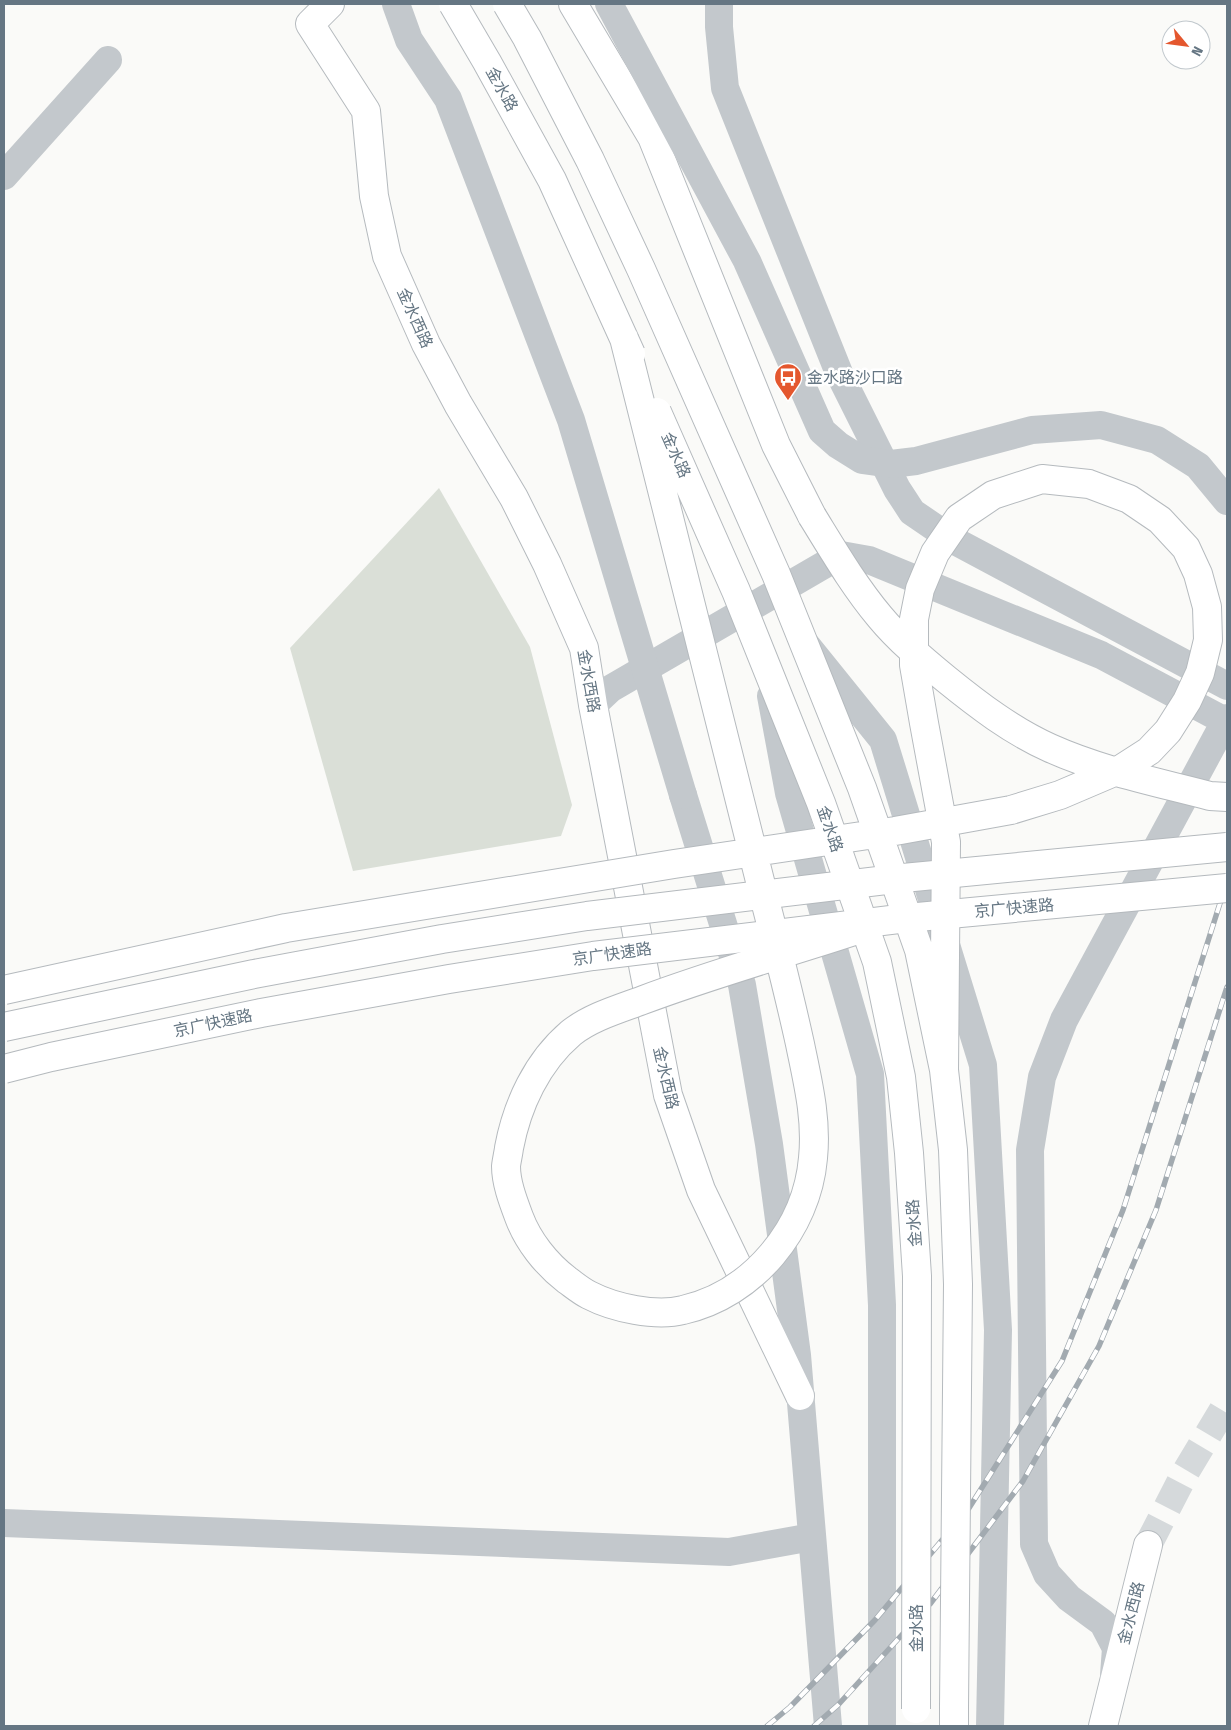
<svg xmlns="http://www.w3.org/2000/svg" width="1231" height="1730" viewBox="0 0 1231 1730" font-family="'Fira Sans Condensed','Noto Sans SC',sans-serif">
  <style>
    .green { fill: #dadfd7 }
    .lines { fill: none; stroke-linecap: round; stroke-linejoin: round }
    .major-tunnel { stroke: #d5d9db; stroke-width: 28; stroke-dasharray: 28 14; stroke-linecap: butt }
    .major-casing { stroke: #b5babe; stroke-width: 30 }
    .minor { stroke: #c3c8cc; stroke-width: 28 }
    .major { stroke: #fff; stroke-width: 28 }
    .rail-casing { stroke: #a2aab0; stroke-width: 5.5 }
    .rail { stroke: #fff; stroke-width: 4; stroke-dasharray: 11; stroke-linecap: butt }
    .major-bridge-casing { stroke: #b5babe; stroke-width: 30; stroke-linecap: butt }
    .highway-bridge-casing { stroke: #b4b9bd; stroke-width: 30; stroke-linecap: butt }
    .minor-bridge { stroke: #c3c8cc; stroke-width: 28 }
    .major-bridge { stroke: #fff; stroke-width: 28 }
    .highway-bridge { stroke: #fff; stroke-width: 28 }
    .labels { text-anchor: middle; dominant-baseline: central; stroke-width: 5; stroke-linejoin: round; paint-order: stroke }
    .street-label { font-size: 16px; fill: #657683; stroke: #fff }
    .poi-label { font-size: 16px; fill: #657683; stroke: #fff; text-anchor: start }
  </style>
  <rect width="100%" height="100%" fill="#fafaf8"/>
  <path class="green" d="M439,488L530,647L572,805L561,836L353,871L290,648Z"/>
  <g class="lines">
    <path class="major-tunnel" d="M1148,1545L1185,1473L1227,1403"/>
    <g class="major-casing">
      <path id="major" d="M330,4L310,24L366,111L374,196L387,256L426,344L458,404L514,498L547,564L584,648L593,705L668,1095L701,1190L800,1396
        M573,4L652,137L776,445L812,516
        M954,1726V1707
        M1103,1726L1148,1545"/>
    </g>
    <path class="minor" d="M719,4V27L725,88L839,373L897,489L912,512L953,540L1227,686
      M4,176L108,60
      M808,647L883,740L983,1065L998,1330L990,1726
      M771,696L789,793L870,1074L882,1305V1726
      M593,705L610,689L841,555L869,560L1101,655L1225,721
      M683,795L742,985L769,1144L797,1355L828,1726
      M4,1523L729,1552L812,1537
      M1114,1675L1116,1648L1103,1623L1069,1598L1047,1574L1034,1544L1030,1150L1042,1077L1064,1020L1227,718"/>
    <use href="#major" class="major"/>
    <g class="rail-casing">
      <path id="rail" d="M767,1726L790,1707L875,1620L969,1508L1062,1361L1123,1210L1227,881
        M814,1726L838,1705L930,1604L1023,1481L1099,1346L1156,1210L1227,987"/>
    </g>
    <use href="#rail" class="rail"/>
    <g class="major-bridge-casing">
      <path id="major-bridge" d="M453,4L487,62L552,180L631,354
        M507,4L527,38L590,160L641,269L776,574L862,788L919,950L944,1070L953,1150L958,1284L954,1707
        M624,338C671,519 716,700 760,881C774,935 788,989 800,1044C808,1083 817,1119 813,1158C807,1229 753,1294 683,1310C656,1317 614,1308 589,1295C581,1291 574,1285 567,1280C546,1264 528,1241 519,1217C513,1201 506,1183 506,1166C506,1164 509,1150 509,1148C517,1105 537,1062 571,1033C591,1017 619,1009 643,1000C712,974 784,954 854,931
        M657,412L736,591L821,803L877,962L901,1077L909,1153L917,1276L916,1709
        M812,516C833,550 854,586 880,617C899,640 923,660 946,679C978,705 1012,731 1050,748C1101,771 1157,782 1210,796L1227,797
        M4,990L286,928L674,864L895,831L1011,810L1060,795L1121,769L1149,751L1168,731L1187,701L1200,673L1208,640L1207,607L1198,574L1186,548L1160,520L1129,499L1089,484L1042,479L993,495L959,518L935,553L920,589L914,619V665L924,723L946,842L944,1070"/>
    </g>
    <g class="highway-bridge-casing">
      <path id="highway-bridge" d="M4,1027L254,974L442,939L587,916L903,878L1227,847
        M4,1069L51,1057L261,1013L449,979L593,956L907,918L1227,888"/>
    </g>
    <path class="minor-bridge" d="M396,4L409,40L448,99L571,420L683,795
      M609,4L747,261L822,431L838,445L862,460L891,464L916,461L1032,430L1101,425L1157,440L1198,466L1227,501"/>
    <use href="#major-bridge" class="major-bridge"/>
    <use href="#highway-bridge" class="highway-bridge"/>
  </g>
  <defs>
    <g id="bus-pin" transform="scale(1.4375)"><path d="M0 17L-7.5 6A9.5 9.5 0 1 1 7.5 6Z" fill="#e4572e" stroke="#fff"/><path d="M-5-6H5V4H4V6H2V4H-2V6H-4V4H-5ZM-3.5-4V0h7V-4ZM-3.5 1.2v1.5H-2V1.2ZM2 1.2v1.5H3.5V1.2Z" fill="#fff"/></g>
  </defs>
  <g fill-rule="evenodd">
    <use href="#bus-pin" x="788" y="377"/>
  </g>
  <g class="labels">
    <g class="street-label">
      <text transform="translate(502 89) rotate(61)">金水路</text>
      <text transform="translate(415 318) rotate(66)">金水西路</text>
      <text transform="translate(676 455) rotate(66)">金水路</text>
      <text transform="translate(589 681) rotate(80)">金水西路</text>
      <text transform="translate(830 829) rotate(71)">金水路</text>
      <text transform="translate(1014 908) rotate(-5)">京广快速路</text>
      <text transform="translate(612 954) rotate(-8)">京广快速路</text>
      <text transform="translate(213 1023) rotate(-12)">京广快速路</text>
      <text transform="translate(666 1078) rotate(77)">金水西路</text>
      <text transform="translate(914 1223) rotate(-94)">金水路</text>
      <text transform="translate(1131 1613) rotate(-76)">金水西路</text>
      <text transform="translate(916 1628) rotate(-90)">金水路</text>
    </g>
    <g class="poi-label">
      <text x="807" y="377">金水路沙口路</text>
    </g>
  </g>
  <rect width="1231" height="1730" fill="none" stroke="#657683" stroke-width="10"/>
  <g transform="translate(1186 45) rotate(119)"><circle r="24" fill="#ffffff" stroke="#c1c8cd"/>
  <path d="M0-4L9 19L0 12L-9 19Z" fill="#e4572e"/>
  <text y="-8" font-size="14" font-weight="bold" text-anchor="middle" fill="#657683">N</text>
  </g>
</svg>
